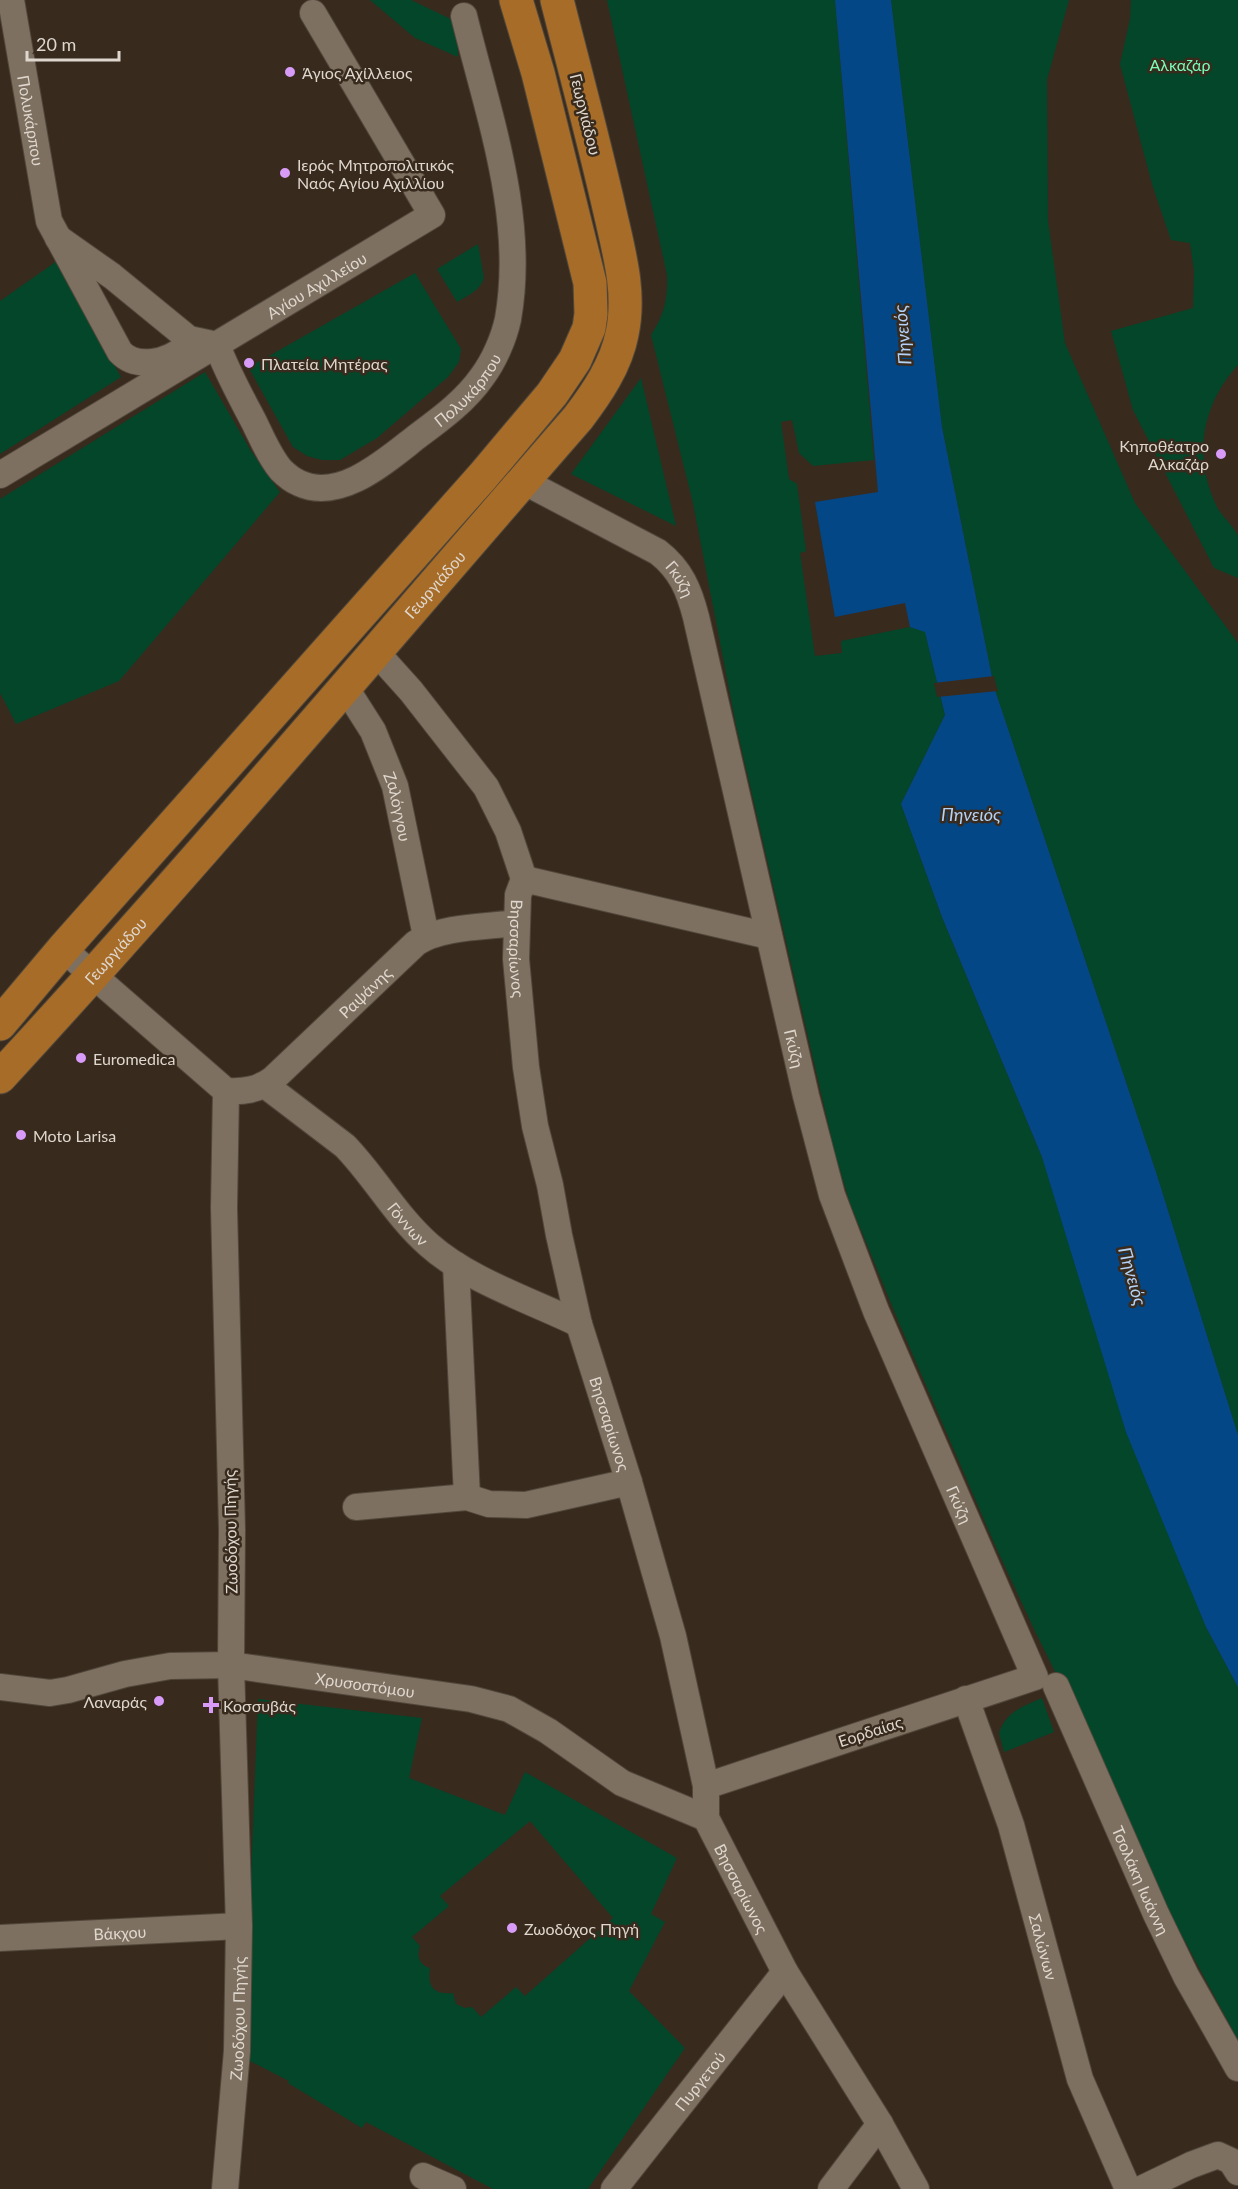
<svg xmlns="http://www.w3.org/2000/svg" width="1238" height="2189" viewBox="0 0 1238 2189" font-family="Lato,sans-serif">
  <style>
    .green { fill: #034629; fill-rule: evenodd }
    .water { fill: #044787 }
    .pier { fill: #382b1e }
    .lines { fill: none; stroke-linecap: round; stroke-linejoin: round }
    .street-casing { stroke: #51473b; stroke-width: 28 }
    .primary-casing { stroke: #51473b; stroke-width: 35 }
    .street { stroke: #7e7060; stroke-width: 26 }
    .primary { stroke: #a66c28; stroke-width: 33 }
    .poi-dot { fill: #d89bf8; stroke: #382b1e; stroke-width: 2 }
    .labels { text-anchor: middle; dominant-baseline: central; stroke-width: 5; stroke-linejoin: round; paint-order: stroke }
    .park-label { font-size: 16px; fill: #79fdb7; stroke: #382b1e }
    .poi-label { font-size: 16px; fill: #dfd7ce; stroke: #382b1e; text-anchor: start }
    .street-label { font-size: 16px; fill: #dfd7ce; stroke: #382b1e }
    .water-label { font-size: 18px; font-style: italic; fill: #b4d2f7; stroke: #382b1e }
  </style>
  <rect width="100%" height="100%" fill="#382b1e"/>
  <path class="green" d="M370,0H411L457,22L458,57L415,38Z
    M607,0H835L874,460L813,466L799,453L792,420L781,422L789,479L797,484L806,551L800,553L815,656L842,653L841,641L910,627L925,631L945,715L901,804L942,917L1042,1157L1206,1627L1238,1687V2040L1173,1919L1128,1820L1034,1629L995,1545L897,1318L850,1203L835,1153L736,725L693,503L651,335C664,316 668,298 667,275Z
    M891,0H1069L1047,80L1048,221L1065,343L1135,503L1238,643V1435L1156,1172L994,687L942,427Z
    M1131,0H1238V365C1201,405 1193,458 1217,507C1221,515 1236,529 1238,536C1238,549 1238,566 1238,578L1214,568L1133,410L1111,331L1193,308L1194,271L1190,243L1171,240L1152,184L1120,64L1130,19Z
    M478,244L484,278C480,291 468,295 457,302L437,269Z
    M57,261L121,377L0,454V301Z
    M415,273L461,349L459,362L448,377L377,438L340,460H322L307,456L293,447L250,370L253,365Z
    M205,372L251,451L280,492L119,681L16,724L0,693V499Z
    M641,378L676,526L571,474Z
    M1042,1698L1054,1732L1004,1752L999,1733C1006,1712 1023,1706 1042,1698Z
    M258,1699L422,1718L409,1778L505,1815L525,1772L677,1858L651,1914L665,1922L629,1991L685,2048L588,2189H493L366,2122L362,2128L288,2083L289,2081L244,2058ZM530,1821L613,1918L525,1996L516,1987L481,2017L472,2007L465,2008L456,2004L453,1993C433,1995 427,1986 430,1968C420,1965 416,1957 420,1946L412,1937L449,1906L440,1896Z"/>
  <path class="water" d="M835,0H891L942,427L994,687L1156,1172L1238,1435V1687L1206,1627L1126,1432L1042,1157L942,917L901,804L945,715L925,632L910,627L905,603L835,617L815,502L878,492Z"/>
  <path class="pier" d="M994,676L998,691L937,697L934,683Z"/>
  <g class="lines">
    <g class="street-casing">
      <g id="street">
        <path id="s1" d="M11,0L49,221L120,352C137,370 169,362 185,347"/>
        <path id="s2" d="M58,238L112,276L189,339L217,345C227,372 241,397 254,422C262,438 269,456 281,470C286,475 292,480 299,483C341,503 389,458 419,435C442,418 466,400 482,377C494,361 504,338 508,319C526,217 488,114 464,16"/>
        <path id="s3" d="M0,475L432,215L313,13"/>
        <path id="s4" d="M523,481L658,552C681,570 689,590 696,617L806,1096L832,1195L876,1311L1035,1677L706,1786"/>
        <path id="s5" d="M375,651L411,691L486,787L508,831L524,879L518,895L516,959L526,1067L535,1126L550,1185L559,1235L579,1324L629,1482L673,1636L706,1786V1818L785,1972L880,2124L916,2189"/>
        <path id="s6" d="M345,687L373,731L395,786L426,936"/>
        <path d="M524,879L769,936"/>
        <path d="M63,949L226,1091"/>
        <path id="s7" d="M265,1085L345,1146C375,1177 396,1216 429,1245C468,1280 532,1301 579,1324"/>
        <path id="s8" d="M226,1091C244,1092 258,1090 273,1079L416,943C441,926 486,927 516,923"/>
        <path d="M456,1265L467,1497"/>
        <path d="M356,1507L467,1497L489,1504L526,1505L629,1482"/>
        <path id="s9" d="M1056,1686L1156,1914L1186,1976L1238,2068"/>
        <path id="s10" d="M0,1687L50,1693L68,1690L125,1674L170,1666L231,1665L471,1699L509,1709L548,1731L622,1783L706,1818"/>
        <path id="s11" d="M966,1699L1011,1825L1080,2079L1128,2189"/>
        <path id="s12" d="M0,1938L239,1926"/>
        <path d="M423,2176L453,2189"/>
        <path id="s13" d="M225,2189L237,2051L239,1926L231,1665L232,1530L224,1208L226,1091"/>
        <path id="s14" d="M614,2189L785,1972"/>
        <path d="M831,2189L880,2124"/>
        <path d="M1141,2189L1191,2165L1218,2155L1231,2161L1238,2172"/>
      </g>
    </g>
    <g class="primary-casing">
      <g id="primary">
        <path d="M0,1024L63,949L483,476L552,394L575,360L589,328L591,314L590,283L538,73L516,0"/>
        <path id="s15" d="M0,1077C198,862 386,638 578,418C597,393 616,365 622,334C631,293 619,252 610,212C594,141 575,71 557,0"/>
      </g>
    </g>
    <use href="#street" class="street"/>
    <use href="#primary" class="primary"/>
  </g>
  <g class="poi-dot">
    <circle cx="290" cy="72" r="6"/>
    <circle cx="285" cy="173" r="6"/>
    <circle cx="249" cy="363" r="6"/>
    <circle cx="1221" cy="454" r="6"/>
    <circle cx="81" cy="1058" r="6"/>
    <circle cx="21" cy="1135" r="6"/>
    <circle cx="159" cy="1701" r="6"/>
    <path d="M208 1696h6v6h6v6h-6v6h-6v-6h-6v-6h6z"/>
    <circle cx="512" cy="1928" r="6"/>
  </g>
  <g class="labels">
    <g class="park-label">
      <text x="1180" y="64">Αλκαζάρ</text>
    </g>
    <g class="poi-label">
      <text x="302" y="72">Άγιος Αχίλλειος</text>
      <text x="297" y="164">Ιερός Μητροπολιτικός<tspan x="297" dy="18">Ναός Αγίου Αχιλλίου</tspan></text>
      <text x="261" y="363">Πλατεία Μητέρας</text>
      <text x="1209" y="445" text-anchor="end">Κηποθέατρο<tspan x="1209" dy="18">Αλκαζάρ</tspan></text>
      <text x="93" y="1058">Euromedica</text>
      <text x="33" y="1135">Moto Larisa</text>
      <text x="147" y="1701" text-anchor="end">Λαναράς</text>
      <text x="223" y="1705">Κοσσυβάς</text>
      <text x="524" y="1928">Ζωοδόχος Πηγή</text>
    </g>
    <g class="street-label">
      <text transform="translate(586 114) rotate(76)">Γεωργιάδου</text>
      <text stroke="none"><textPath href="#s1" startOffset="122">Πολυκάρπου</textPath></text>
      <text stroke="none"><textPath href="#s3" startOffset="369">Αγίου Αχιλλείου</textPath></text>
      <text stroke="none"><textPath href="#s2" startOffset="560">Πολυκάρπου</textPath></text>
      <text stroke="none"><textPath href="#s4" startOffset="188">Γκύζη</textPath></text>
      <text stroke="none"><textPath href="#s15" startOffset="657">Γεωργιάδου</textPath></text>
      <text stroke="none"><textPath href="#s6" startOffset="132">Ζαλόγγου</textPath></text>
      <text stroke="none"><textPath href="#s15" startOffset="171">Γεωργιάδου</textPath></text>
      <text stroke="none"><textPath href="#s5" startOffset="346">Βησσαρίωνος</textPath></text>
      <text stroke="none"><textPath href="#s8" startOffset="176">Ραψάνης</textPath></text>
      <text stroke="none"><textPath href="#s4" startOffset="672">Γκύζη</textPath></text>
      <text stroke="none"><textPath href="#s7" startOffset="201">Γόννων</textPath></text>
      <text stroke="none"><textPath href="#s5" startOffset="832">Βησσαρίωνος</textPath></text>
      <text stroke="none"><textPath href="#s4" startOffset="1158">Γκύζη</textPath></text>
      <text transform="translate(230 1532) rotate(-91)">Ζωοδόχου Πηγής</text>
      <text stroke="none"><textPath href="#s10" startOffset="370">Χρυσοστόμου</textPath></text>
      <text transform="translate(870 1731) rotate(-18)">Εορδαίας</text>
      <text stroke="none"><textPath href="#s9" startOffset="212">Τσολάκη Ιωάννη</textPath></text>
      <text stroke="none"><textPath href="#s5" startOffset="1318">Βησσαρίωνος</textPath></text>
      <text stroke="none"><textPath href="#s12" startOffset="120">Βάκχου</textPath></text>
      <text stroke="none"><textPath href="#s11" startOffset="260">Σαλώνων</textPath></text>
      <text stroke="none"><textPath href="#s13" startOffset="171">Ζωοδόχου Πηγής</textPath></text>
      <text stroke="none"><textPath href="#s14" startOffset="138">Πυργετού</textPath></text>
    </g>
    <g class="water-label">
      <text transform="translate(902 335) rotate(-95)">Πηνειός</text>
      <text x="971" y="814">Πηνειός</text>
      <text transform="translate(1133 1276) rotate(74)">Πηνειός</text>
    </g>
  </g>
  <path d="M27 51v9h92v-9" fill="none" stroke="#dfd7ce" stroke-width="3"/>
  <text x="36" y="51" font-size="18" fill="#dfd7ce" stroke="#382b1e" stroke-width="4.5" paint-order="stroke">20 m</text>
</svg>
